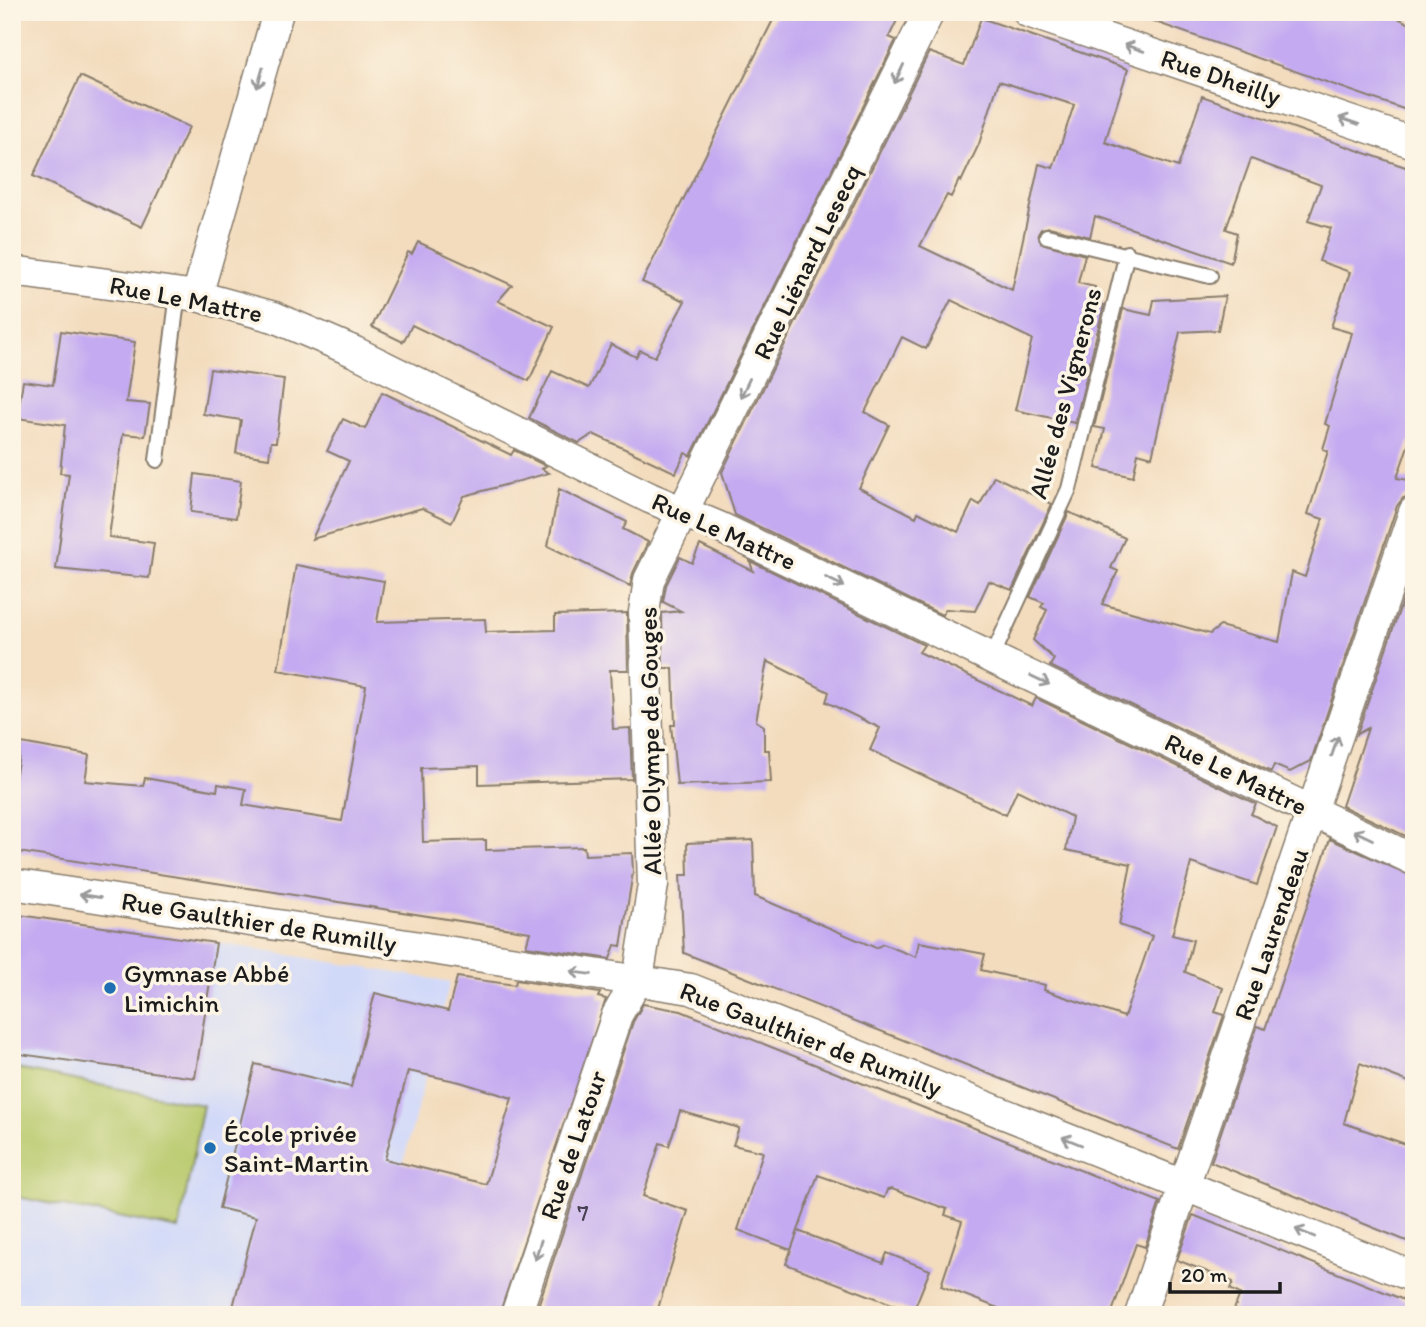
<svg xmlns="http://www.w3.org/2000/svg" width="1426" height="1327" viewBox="0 0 1426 1327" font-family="Itim,sans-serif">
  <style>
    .built { fill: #d1d9f9 }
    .green { fill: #b8c96c; stroke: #6a7244; stroke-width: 2 }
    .building { fill: #c4abf1; fill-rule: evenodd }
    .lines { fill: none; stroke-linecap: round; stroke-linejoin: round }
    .lane-casing { stroke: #887c6c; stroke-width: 18 }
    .street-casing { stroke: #887c6c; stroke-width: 33 }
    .lane { stroke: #fff; stroke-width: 14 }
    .street { stroke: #fff; stroke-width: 30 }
    .oneway { stroke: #999 }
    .poi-dot { fill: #1f6fb2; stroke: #fcf5e5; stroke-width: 2.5 }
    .labels { text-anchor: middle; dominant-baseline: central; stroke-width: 7; stroke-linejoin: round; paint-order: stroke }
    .number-label { font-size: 23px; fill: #464051 }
    .street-label { font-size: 26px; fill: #1c1c1c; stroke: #fcf5e5 }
    .poi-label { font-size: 26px; fill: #1c1c1c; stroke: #fcf5e5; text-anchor: start }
  </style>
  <rect width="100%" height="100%" fill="#fcf5e5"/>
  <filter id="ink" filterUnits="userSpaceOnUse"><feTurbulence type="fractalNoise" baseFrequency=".0143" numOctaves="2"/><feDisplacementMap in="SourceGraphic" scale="14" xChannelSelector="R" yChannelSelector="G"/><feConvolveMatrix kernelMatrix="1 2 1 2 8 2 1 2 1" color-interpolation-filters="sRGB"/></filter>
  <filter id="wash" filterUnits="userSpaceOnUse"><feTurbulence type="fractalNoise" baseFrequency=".00686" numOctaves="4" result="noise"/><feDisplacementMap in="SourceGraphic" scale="28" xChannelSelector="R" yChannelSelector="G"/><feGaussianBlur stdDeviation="1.57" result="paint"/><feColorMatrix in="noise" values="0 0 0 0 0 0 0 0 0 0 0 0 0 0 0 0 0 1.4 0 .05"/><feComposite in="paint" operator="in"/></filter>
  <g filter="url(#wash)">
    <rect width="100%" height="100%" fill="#f3dcbd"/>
    <path class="built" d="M12,914L225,944L450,982L364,1315H12Z"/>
    <path class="green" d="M12,1068L203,1105L179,1229L12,1196Z"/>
    <g id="blocks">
      <path class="building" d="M777,12H901L889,37L896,40L691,456L685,453L676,473L593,434L579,443L529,418L552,371L589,388L611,344L636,357L640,350L655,357L685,301L642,282Z
        M1141,12H1386L1414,26V89L1406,110L1141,17Z
        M981,18L1128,69L1105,142L1178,167L1202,96L1414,170V428L1397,478L1414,481V495L1403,498L1397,506L1311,761L1290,772L1274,765L1271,772L1050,666L1054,659L1033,640L1047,610L1041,607L1044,603L1030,597L1069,512L1125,538L1111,568L1118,571L1102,604L1210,634L1220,626L1279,642L1292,572L1305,577L1323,519L1308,514L1328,451L1323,449L1330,426L1325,424L1352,333L1331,327L1350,272L1319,261L1331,228L1308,221L1321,185L1251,159L1226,229L1237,233L1231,263L1095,216L1090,237L1049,227L1041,229L1038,234L1041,243L1085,255L1078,283L1095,287L1092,302L1104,305L1075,423L1015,410L1032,339L951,300L926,349L902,337L865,412L889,425L859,488L916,517L918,512L958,532L973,501L980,505L994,476L1052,504L1012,590L989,581L975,611L946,609L942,615L735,515L722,472L929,52L964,65ZM999,81L1074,105L1053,168L1039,164L1012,290L920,246L947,195L951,197L959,180L961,182L979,144Z
        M80,76L189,127L142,227L33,176Z
        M418,242L512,285L498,301L554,327L529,381L412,325L403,342L372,327L408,252L412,254Z
        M1225,296L1218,330L1180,332L1152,457L1138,453L1133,477L1096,468L1105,429L1094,427L1123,309L1151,315L1154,300Z
        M61,331L135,342L126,402L150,404L145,436L123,434L109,537L154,543L149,578L56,569L69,474L60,473L65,425L17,418L23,381L53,385Z
        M210,369L284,379L276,442H271L269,458L236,453L241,420L203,414Z
        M382,392L511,455L514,450L546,466L542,469L549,473L464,496L452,522L422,508L312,539L349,461L327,451L343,419L365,429Z
        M195,474L241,481L236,518L191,512Z
        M559,489L627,522L623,529L648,542L633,573L630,586L548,546Z
        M700,545L753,571L750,561L924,645L919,652L1032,706L1036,698L1256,804L1251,814L1277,827L1257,885L1191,863L1172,935L1193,940L1185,972L1223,988L1215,1012L1224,1015L1178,1149L684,953L680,875H688L687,843L753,840L755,896L876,948L883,944L916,957L919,942L985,954L981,970L1045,985L1044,990L1124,1017L1152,936L1119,925L1131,864L1066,850L1072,817L1017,790L1006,815L870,750L880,728L826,702L829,692L767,661L756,721L764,726V750H769L771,782L677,785L671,725H675L673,668H663L662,613L681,611L663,602L666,585L680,557L692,563Z
        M296,565L384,581L377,622L485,619L486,632L555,630V615L627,613L628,670H610L613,729L630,728L632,779L479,784V766L421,768L423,842L486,840V850L584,847L585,855L632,853L633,872L621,946L615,945L610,959L526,946L530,932L12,851V778L15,779L21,743L89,755L85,781L143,786L145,778L217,791L218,784L246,789L243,805L342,821L366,686L278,670Z
        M1414,567V840L1342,806L1368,728L1357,734Z
        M1330,839L1414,877V1084L1360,1063L1344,1123L1414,1147V1244L1211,1162L1257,1026L1265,1029Z
        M12,914L216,943L195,1078L12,1053Z
        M457,977L515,985L516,980L600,993L598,997L606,999L499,1315H231L256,1217L219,1208L255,1064L351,1087L375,993L448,1011ZM408,1071L460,1082L512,1098L486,1184L385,1159Z
        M643,1004L681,1011L1160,1202L1145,1247L1136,1244L1111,1315H1016L941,1286L962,1221L945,1215L947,1209L892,1189L887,1190L884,1198L818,1175L791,1250L738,1230L763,1152L733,1145L739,1128L680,1111L669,1146L660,1143L643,1196L688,1211L656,1315H535L633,1022Z
        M1193,1215L1414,1304V1315H1232L1240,1294L1230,1289L1233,1282L1177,1260Z
        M798,1231L883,1263L887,1253L930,1270L913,1312L786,1264Z"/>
    </g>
  </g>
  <g filter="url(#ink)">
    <use href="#blocks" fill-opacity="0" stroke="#887c6c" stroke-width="2"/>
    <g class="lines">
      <g class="lane-casing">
        <path id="lane" d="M1047,236L1210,276
          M157,460L178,293
          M992,657L1069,489L1127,253"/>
      </g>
      <g class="street-casing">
        <path id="street" d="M1028,12L1414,143
          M12,271L197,296L274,317L355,352L650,498L719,527L1414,860
          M197,296L278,12
          M12,884L691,989L1414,1277
          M516,1315L617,1015L638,979L653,885L644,612L649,580L929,12
          M1140,1315L1414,512"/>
      </g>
      <use href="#lane" class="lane"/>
      <use href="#street" class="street"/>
    </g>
    <defs><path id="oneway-shaft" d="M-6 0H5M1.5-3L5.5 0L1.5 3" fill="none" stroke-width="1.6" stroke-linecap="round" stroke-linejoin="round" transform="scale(1.75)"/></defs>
    <g class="oneway">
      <use href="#oneway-shaft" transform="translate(1134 48) rotate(-161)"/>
      <use href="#oneway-shaft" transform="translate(899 74) rotate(116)"/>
      <use href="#oneway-shaft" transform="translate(260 78) rotate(106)"/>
      <use href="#oneway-shaft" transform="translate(1349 121) rotate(-161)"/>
      <use href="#oneway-shaft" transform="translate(745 388) rotate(116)"/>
      <use href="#oneway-shaft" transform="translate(835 582) rotate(26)"/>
      <use href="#oneway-shaft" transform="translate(1040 680) rotate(26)"/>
      <use href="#oneway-shaft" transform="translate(1335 746) rotate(-71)"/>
      <use href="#oneway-shaft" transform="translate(1363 835) rotate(-154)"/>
      <use href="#oneway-shaft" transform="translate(90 896) rotate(-171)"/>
      <use href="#oneway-shaft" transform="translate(581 973) rotate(-172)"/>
      <use href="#oneway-shaft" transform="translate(1072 1141) rotate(-158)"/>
      <use href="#oneway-shaft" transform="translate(1305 1233) rotate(-158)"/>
      <use href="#oneway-shaft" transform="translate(538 1250) rotate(108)"/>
    </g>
  </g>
  <g class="poi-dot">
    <circle cx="110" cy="988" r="7"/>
    <circle cx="210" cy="1148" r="7"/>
  </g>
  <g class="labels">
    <g class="number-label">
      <text x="583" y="1213">7</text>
    </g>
    <g class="street-label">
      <text transform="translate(1221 77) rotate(19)">Rue Dheilly</text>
      <text transform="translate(807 262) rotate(-64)">Rue Liénard Lesecq</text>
      <text transform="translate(186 299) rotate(11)">Rue Le Mattre</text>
      <text transform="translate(1065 393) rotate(-75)">Allée des Vignerons</text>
      <text transform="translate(724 531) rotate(24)">Rue Le Mattre</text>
      <text transform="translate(650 741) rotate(-91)">Allée Olympe de Gouges</text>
      <text transform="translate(1236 774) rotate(26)">Rue Le Mattre</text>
      <text transform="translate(259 922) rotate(9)">Rue Gaulthier de Rumilly</text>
      <text transform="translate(1271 934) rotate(-71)">Rue Laurendeau</text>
      <text transform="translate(811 1039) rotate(21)">Rue Gaulthier de Rumilly</text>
      <text transform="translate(573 1145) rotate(-71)">Rue de Latour</text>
    </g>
    <g class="poi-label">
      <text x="124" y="973">Gymnase Abbé<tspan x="124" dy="30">Limichin</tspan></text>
      <text x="224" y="1133">École privée<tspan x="224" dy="30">Saint-Martin</tspan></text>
    </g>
  </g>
  <rect width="1426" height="1327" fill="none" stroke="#fcf5e5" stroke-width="42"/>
  <path d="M1170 1282v10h110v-10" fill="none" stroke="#1c1c1c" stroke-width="3.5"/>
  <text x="1181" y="1282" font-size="21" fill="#1c1c1c" stroke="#fcf5e5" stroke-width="5" paint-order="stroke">20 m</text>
</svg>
